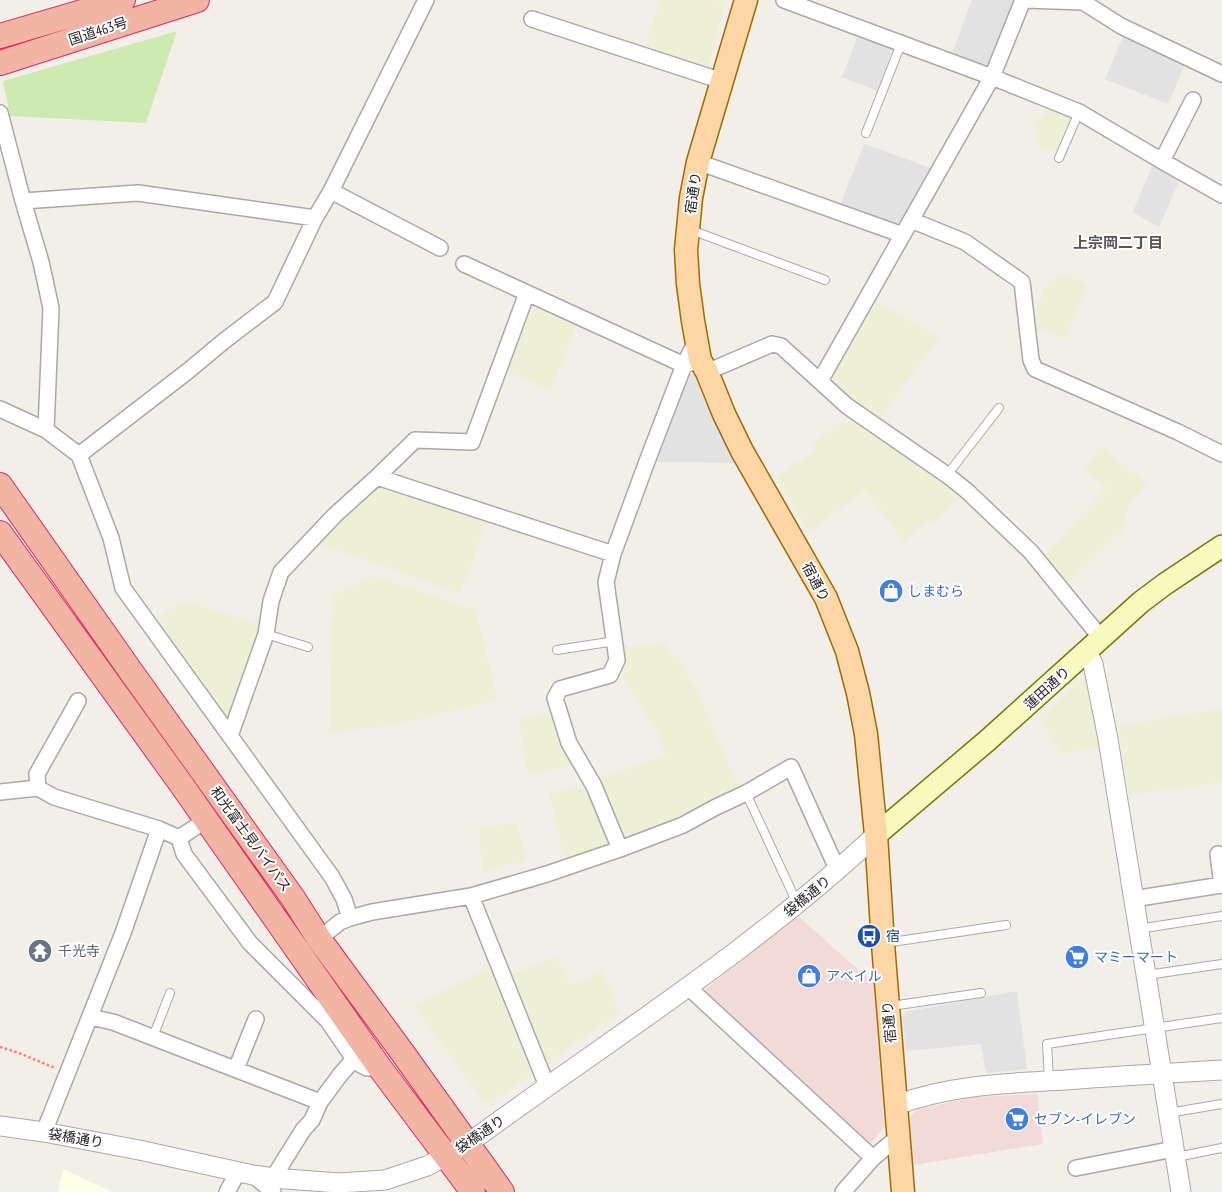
<svg xmlns="http://www.w3.org/2000/svg" width="1222" height="1192" viewBox="0 0 1222 1192" font-family="'PT Sans Narrow','Noto Sans JP',sans-serif">
  <style>
    .commercial { fill: #f2dad9 }
    .education { fill: #ffffe5 }
    .farmland { fill: #eef0d5 }
    .grass { fill: #cdebb0 }
    .parking { fill: #e2e2e2 }
    .lines { fill: none; stroke-linecap: round; stroke-linejoin: round }
    .service-casing { stroke: #a9a9a9; stroke-width: 10 }
    .minor-casing { stroke: #a9a9a9; stroke-width: 18 }
    .tertiary-casing { stroke: #a9a9a9; stroke-width: 21 }
    .secondary-casing { stroke: #707d05; stroke-width: 24 }
    .primary-casing { stroke: #a06b00; stroke-width: 25 }
    .trunk-casing { stroke: #dc2a67; stroke-width: 26 }
    .path { stroke: #fa8072; stroke-width: 2.5; stroke-dasharray: 2.5 2.5; stroke-linecap: butt }
    .service { stroke: #fff; stroke-width: 8 }
    .minor { stroke: #fff; stroke-width: 15 }
    .tertiary { stroke: #fff; stroke-width: 19 }
    .secondary { stroke: #f7fabf; stroke-width: 21 }
    .primary { stroke: #fcd6a4; stroke-width: 22 }
    .trunk { stroke: #f2b4a3; stroke-width: 24 }
    .labels { text-anchor: middle; dominant-baseline: central; stroke-width: 4; stroke-linejoin: round; paint-order: stroke }
    .street-label { font-size: 14px; fill: #222; stroke: #fff }
    .shop-label { font-size: 14px; fill: #366cbe; stroke: #fff; text-anchor: start }
    .transit-label { font-size: 14px; fill: #164399; stroke: #fff; text-anchor: start }
    .worship-label { font-size: 14px; fill: #5b616d; stroke: #fff; text-anchor: start }
    .neighbourhood-label { font-size: 15px; font-weight: bold; fill: #555; stroke: #fff }
  </style>
  <rect width="100%" height="100%" fill="#f2efe9"/>
  <path class="commercial" d="M798,916L874,984L884,1127L870,1144L703,991Z
    M1037,1094L1043,1144L913,1165L910,1118L917,1109L977,1097Z"/>
  <path class="education" d="M63,1169L112,1192H58Z"/>
  <path class="farmland" d="M660,0H716L725,3L708,69L644,49Z
    M1048,108L1072,118L1058,153L1037,145L1036,119L1044,116Z
    M1061,273L1088,284L1066,339L1037,329L1036,310L1044,287Z
    M874,300L940,337L878,422L828,380Z
    M541,306L578,322L551,390L507,372L531,311Z
    M848,415L856,419L963,495L934,525L928,520L904,542L865,490L809,532L777,478L798,460L801,462L806,458L816,449L812,444Z
    M1101,446L1148,484L1129,506L1124,524L1125,528L1066,585L1042,557L1107,487L1083,470Z
    M377,486L488,519L460,594L317,543Z
    M373,575L476,610L498,700L395,725L329,734L333,596Z
    M182,600L259,624L228,720L157,620Z
    M666,643L670,655L679,657L690,681L694,683L740,789L630,839L620,836L598,778L665,755L654,722L649,720L622,676L621,667L626,665L624,648Z
    M1085,678L1090,680L1101,748L1061,754L1038,718Z
    M1222,708V782L1129,796L1118,725Z
    M555,714L576,765L528,775L518,719Z
    M577,785L580,790L589,787L612,841L609,849L566,865L549,794Z
    M517,822L527,861L483,871L478,828Z
    M555,956L572,985L602,971L620,1012L545,1065L508,976Z
    M494,965L537,1071L491,1103L483,1101L413,1005Z"/>
  <path class="grass" d="M177,31L146,123L10,116L3,81Z"/>
  <path class="parking" d="M972,0H1013L991,63L983,66L952,54Z
    M1124,34L1186,62L1168,104L1105,79Z
    M858,35L893,48L878,91L842,77Z
    M864,144L931,168L899,225L892,227L839,208Z
    M1153,164L1180,179L1159,227L1133,212Z
    M689,373L695,375L702,396L737,463L657,462Z
    M1017,991L1027,1069L986,1073L981,1044L906,1051L902,1016L906,1012Z"/>
  <g class="lines">
    <g class="service-casing">
      <path id="service" d="M866,133L901,44
        M1059,158L1079,112
        M691,230L825,280
        M947,475L999,408
        M266,634L308,647
        M557,650L615,641
        M746,793L797,903
        M1138,929L1222,916
        M885,943L1006,925
        M1147,975L1222,964
        M891,1006L981,993
        M153,1037L170,993
        M1049,1080L1047,1044L1222,1018
        M1168,1113L1222,1104
        M1176,1157L1222,1148"/>
    </g>
    <g class="minor-casing">
      <path id="minor" d="M784,0L992,77L1079,112L1162,161L1222,195
        M1025,0L1083,2L1121,26L1222,74
        M532,19L722,81
        M0,113L23,201L41,262L51,308L46,430
        M1162,161L1193,100
        M698,162L903,235
        M331,191L440,248
        M23,201L138,193L315,218
        M911,220L965,242L1022,282L1031,360L1035,369L1178,432L1222,454
        M527,293L684,365L694,362
        M707,372L772,344L781,346L847,406L947,475L967,491L1031,552L1101,638
        M820,381L992,77L1023,0
        M0,409L46,430L79,455L111,538L123,588L332,877L344,899L350,918
        M79,455L188,371L224,341L275,302L315,218L331,191L426,0
        M377,477L613,554
        M78,701L37,774L38,788L54,797L159,829L179,838L206,820
        M230,736L266,634L271,601L281,572L335,515L377,477L415,440L472,442L527,293L464,264
        M0,792L38,788
        M179,838L184,854L250,943L328,1021L354,1059L361,1065L367,1068H380
        M620,849L594,786L569,743L555,698L560,689L610,675L617,660L606,582L613,554L646,464L684,365L696,341
        M471,896L547,1086
        M1133,899L1222,885L1218,854
        M319,939L340,922L350,918L372,912L471,896L547,874L620,849L683,825L714,808L746,793L791,767L838,871
        M688,987L873,1158
        M90,1017L113,1022L320,1102
        M236,1069L256,1019
        M44,1132L123,933L159,829
        M1076,1168L1174,1149
        M253,1175L273,1192
        M273,1178L303,1130L312,1120L320,1102L340,1075L354,1059
        M227,1192L238,1172
        M843,1192L873,1158L898,1137"/>
    </g>
    <g class="tertiary-casing">
      <path id="tertiary" d="M1087,652L1093,664L1108,739L1181,1192
        M896,1105C951,1085 1008,1083 1065,1080C1118,1076 1170,1073 1222,1070
        M0,1126L44,1132L139,1150L253,1175L273,1178L339,1183L385,1180L427,1166L446,1156L477,1137C611,1039 754,949 876,835"/>
    </g>
    <g class="secondary-casing">
      <path id="secondary" d="M876,835L988,740L1141,602L1165,584L1222,546"/>
    </g>
    <g class="primary-casing">
      <path id="primary" d="M746,0L698,162L691,198L686,250L688,284L693,321L700,360L707,372L724,414L742,451L826,598L847,651L858,693L866,734L876,835L883,944L903,1192"/>
    </g>
    <g class="trunk-casing">
      <path id="trunk" d="M0,36L123,0
        M0,63L197,0
        M0,485L132,673L293,898L319,939L402,1052L502,1192
        M0,533L181,784L380,1068L473,1192"/>
    </g>
    <path class="path" d="M0,1047L19,1053L55,1068"/>
    <use href="#service" class="service"/>
    <use href="#minor" class="minor"/>
    <use href="#tertiary" class="tertiary"/>
    <use href="#secondary" class="secondary"/>
    <use href="#primary" class="primary"/>
    <use href="#trunk" class="trunk"/>
  </g>
  <defs>
    <g id="shop-disc" transform="scale(1.25)"><circle r="9.5" fill="#3f7fe0" stroke="#fff"/><path d="M-5-2.5h2.3a2.7 3.5 0 0 1 5.4 0H5L5.5 6h-11ZM-1.5-2.5h3a1.5 2.3 0 0 0-3 0Z" fill="#fff"/></g>
    <g id="bus-disc" transform="scale(1.25)"><circle r="9.5" fill="#1a4fb4" stroke="#fff"/><path d="M-5-6H5V4H4V6H2V4H-2V6H-4V4H-5ZM-3.5-4V0h7V-4ZM-3.5 1.2v1.5H-2V1.2ZM2 1.2v1.5H3.5V1.2Z" fill="#fff"/></g>
    <g id="temple-disc" transform="scale(1.25)"><circle r="9.5" fill="#6b7280" stroke="#fff"/><path d="M0-6L5-2H3V0L6.5 2.5H4V6H1.5V3h-3V6H-4V2.5H-6.5L-3 0V-2H-5Z" fill="#fff"/></g>
    <g id="supermarket-disc" transform="scale(1.25)"><circle r="9.5" fill="#3f7fe0" stroke="#fff"/><path d="M-6-5.5h2.5l.6 2H6L4.5 2H-2.5L-4.4-4H-6ZM-1.5 3.2a1.3 1.3 0 1 0 .1 0ZM3 3.2a1.3 1.3 0 1 0 .1 0Z" fill="#fff"/></g>
  </defs>
  <g fill-rule="evenodd">
    <use href="#shop-disc" x="891" y="591"/>
    <use href="#bus-disc" x="869" y="936"/>
    <use href="#temple-disc" x="40" y="951"/>
    <use href="#supermarket-disc" x="1077" y="957"/>
    <use href="#shop-disc" x="809" y="976"/>
    <use href="#supermarket-disc" x="1017" y="1119"/>
  </g>
  <g class="labels">
    <g class="street-label">
      <text transform="translate(98 31) rotate(-18)">国道463号</text>
      <text transform="translate(693 193) rotate(-81)">宿通り</text>
      <text transform="translate(816 582) rotate(62)">宿通り</text>
      <text transform="translate(1047 688) rotate(-42)">蓮田通り</text>
      <text transform="translate(251 839) rotate(54)">和光富士見バイパス</text>
      <text transform="translate(807 896) rotate(-39)">袋橋通り</text>
      <text transform="translate(889 1022) rotate(-95)">宿通り</text>
      <text transform="translate(480 1134) rotate(-34)">袋橋通り</text>
      <text transform="translate(76 1138) rotate(10)">袋橋通り</text>
    </g>
    <g class="shop-label">
      <text x="908" y="591">しまむら</text>
      <text x="1094" y="957">マミーマート</text>
      <text x="826" y="976">アベイル</text>
      <text x="1034" y="1119">セブン-イレブン</text>
    </g>
    <g class="transit-label">
      <text x="886" y="936">宿</text>
    </g>
    <g class="worship-label">
      <text x="58" y="951">千光寺</text>
    </g>
    <g class="neighbourhood-label">
      <text x="1118" y="242">上宗岡二丁目</text>
    </g>
  </g>
</svg>
